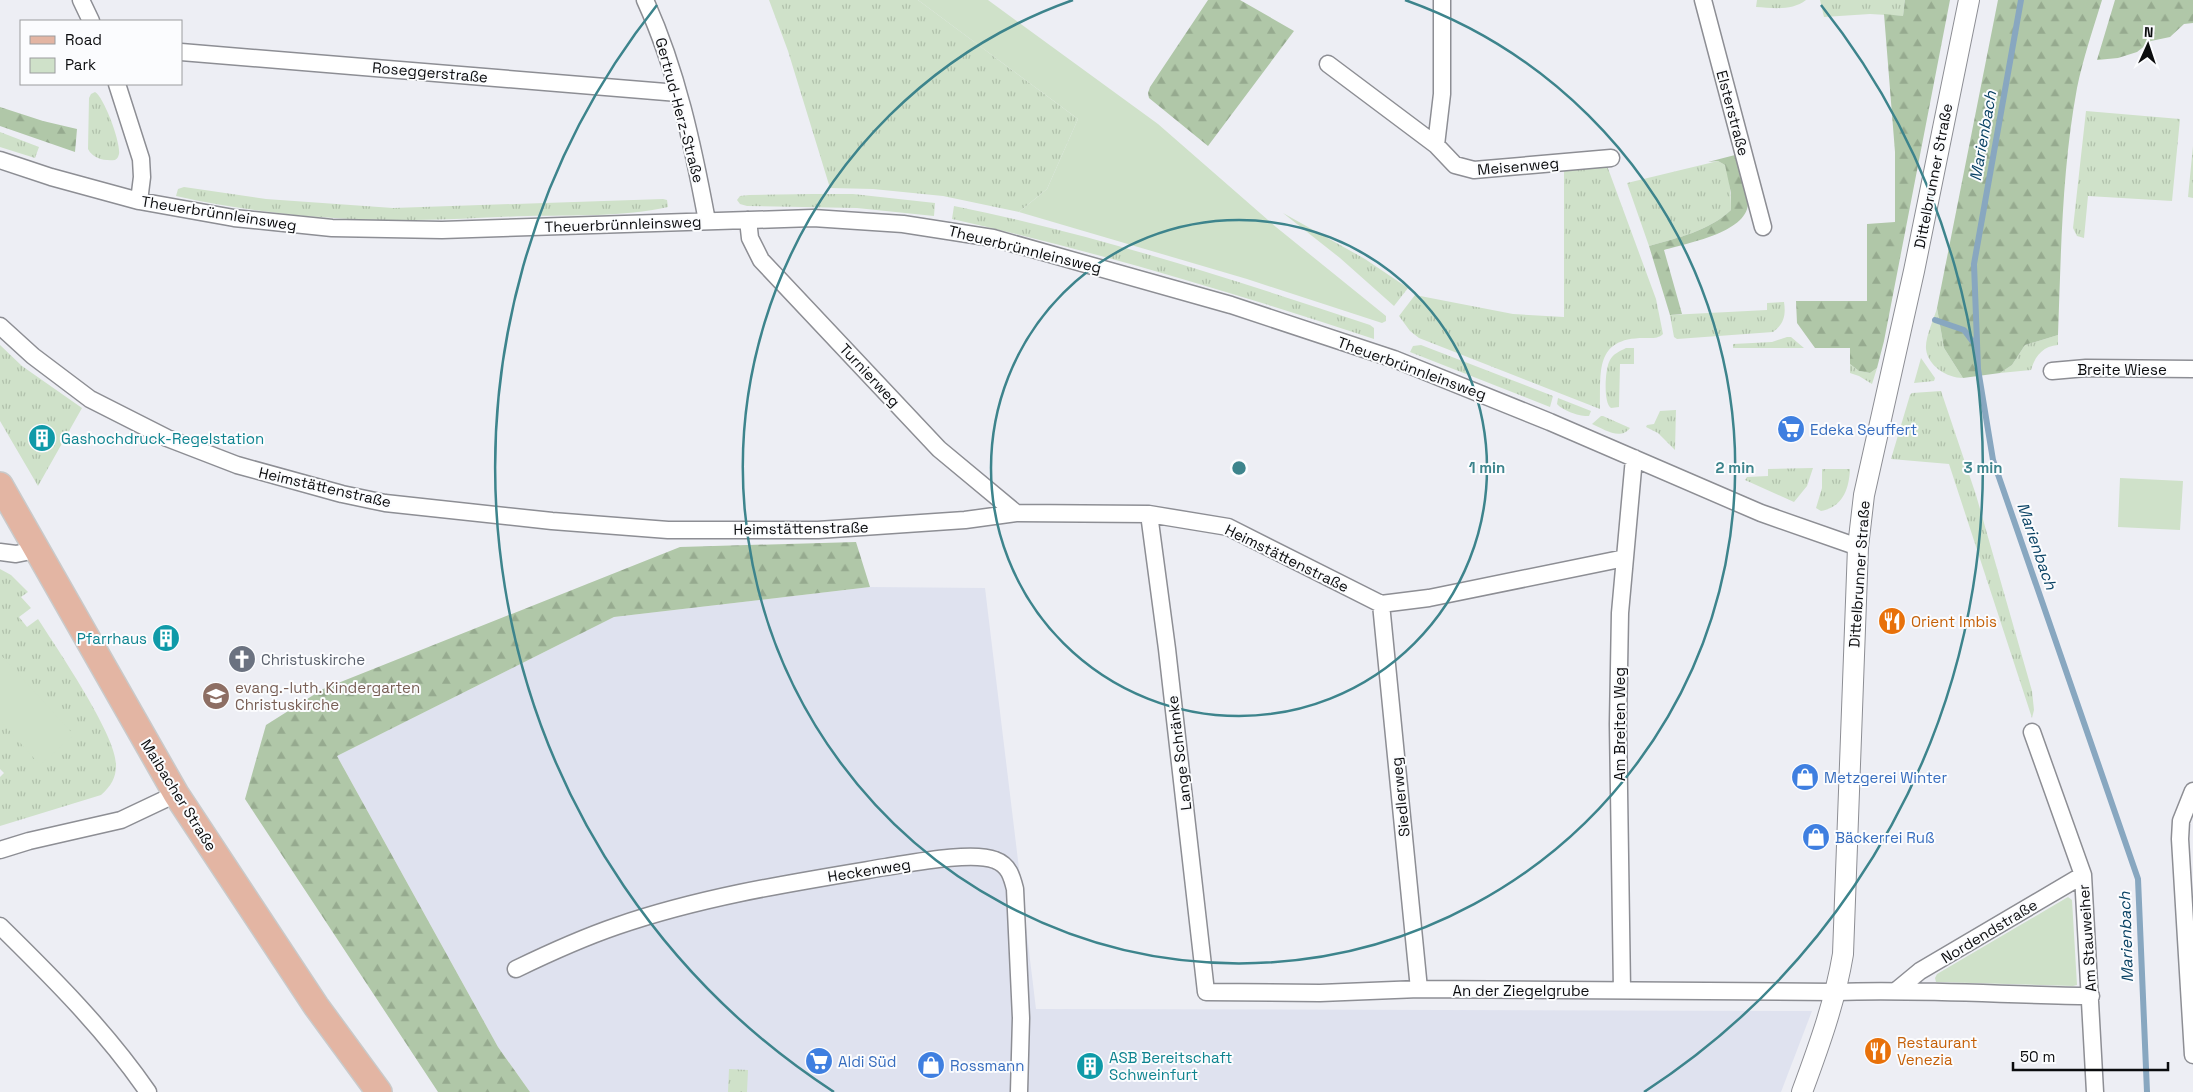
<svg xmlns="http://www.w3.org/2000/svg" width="2193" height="1092" viewBox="0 0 2193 1092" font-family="'Space Grotesk',sans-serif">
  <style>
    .built { fill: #dfe2ef }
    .grass { fill: url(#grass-tufts) }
    .forest { fill: url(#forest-firs) }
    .park { fill: #cfe1c9 }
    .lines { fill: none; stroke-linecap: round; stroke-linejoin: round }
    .stream { stroke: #88a7c0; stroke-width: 6 }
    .minor-casing { stroke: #8d8e94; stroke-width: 19 }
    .tertiary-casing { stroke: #8d8e94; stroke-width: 22 }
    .primary-casing { stroke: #c9caca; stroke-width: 28 }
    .minor { stroke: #fff; stroke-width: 16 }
    .tertiary { stroke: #fff; stroke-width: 20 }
    .primary { stroke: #e3b5a3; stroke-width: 25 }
    .ring { fill: none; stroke: #3d848c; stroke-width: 2.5 }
    .labels { text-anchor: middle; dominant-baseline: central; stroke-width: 4; stroke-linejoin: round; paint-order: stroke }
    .street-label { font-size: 15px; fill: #0b0c0e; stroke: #fbfcfe }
    .shop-label { font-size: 15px; fill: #366cbe; stroke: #fbfcfe; text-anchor: start }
    .culture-label { font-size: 15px; fill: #0d838f; stroke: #fbfcfe; text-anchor: start }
    .food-label { font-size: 15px; fill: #c56008; stroke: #fbfcfe; text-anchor: start }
    .worship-label { font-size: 15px; fill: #5b616d; stroke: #fbfcfe; text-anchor: start }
    .education-label { font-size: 15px; fill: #785e54; stroke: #fbfcfe; text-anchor: start }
    .water-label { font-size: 16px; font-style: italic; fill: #084163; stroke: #fbfcfe }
    .centre { fill: #3d848c; stroke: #fbfcfe; stroke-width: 2.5 }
    .ring-label { font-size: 15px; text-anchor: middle; font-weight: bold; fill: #3d848c; stroke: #fbfcfe; stroke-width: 4; stroke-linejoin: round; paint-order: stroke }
  </style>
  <defs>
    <pattern id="grass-tufts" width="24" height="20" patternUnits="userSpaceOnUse" patternTransform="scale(1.25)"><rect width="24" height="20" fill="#cfe1c9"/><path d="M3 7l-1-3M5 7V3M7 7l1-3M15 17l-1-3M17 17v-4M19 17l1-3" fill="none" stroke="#b0c0ab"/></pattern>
    <pattern id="forest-firs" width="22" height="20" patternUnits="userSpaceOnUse" patternTransform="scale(1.25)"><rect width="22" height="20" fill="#b0c7a8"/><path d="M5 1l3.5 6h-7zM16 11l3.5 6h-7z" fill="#96aa8f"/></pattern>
  </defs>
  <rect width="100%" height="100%" fill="#edeef4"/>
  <path class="built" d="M870,587L985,588L1036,1009L1812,1011L1781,1092H530L498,1047L337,756L614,617Z"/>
  <path class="grass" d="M769,0H918L1078,119L1047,189L1019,212L943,196L873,189L830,188L788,51Z
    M1757,0H1806C1792,11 1773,8 1756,7Z
    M1820,0H1905L1903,16L1870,14L1824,17Z
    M95,92C104,97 121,143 119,154C118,157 118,158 115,160C105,161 93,159 88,149L89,98L91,94Z
    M2086,111L2180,119L2172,201L2088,196L2084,238L2077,236L2073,228Z
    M0,132L39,147L35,158L0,147Z
    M2193,146V198L2188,197Z
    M1718,161L1725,165C1730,180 1731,194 1731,210C1709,231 1677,238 1649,246L1627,183Z
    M1606,163L1656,299L1663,334C1658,339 1651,338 1644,338C1594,338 1601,372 1600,409L1419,338L1410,331L1399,316L1415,295L1513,314L1564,317V166Z
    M184,187L266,199L393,208L663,199L667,200L668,207C623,217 574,215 528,216C490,217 452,220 414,220C334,221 253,213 176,196L178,189Z
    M813,194H853L935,203L934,216L857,208L747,206L740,204L737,200L740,196L749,195Z
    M954,206C1095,234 1234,280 1370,325L1374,328V339C1235,293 1095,251 952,219Z
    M1283,213L1365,259L1408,288L1394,306L1340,258Z
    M1784,302C1786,315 1784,324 1773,332L1677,339L1674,337L1670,315L1767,310V303Z
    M1937,308L1944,348L1963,378C1947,378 1928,366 1926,349C1925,337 1934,319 1937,308Z
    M2058,335V345C2043,346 2035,356 2031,370L2000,373L2012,365L2025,345Z
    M1787,337H1791L1804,348H1733V344L1772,342Z
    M0,345L22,366L82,408L38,486L0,421Z
    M1421,345L1553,396L1550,407L1410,352L1413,346Z
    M1626,348H1634V364H1620L1619,407L1611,408C1603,403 1605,368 1610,360C1613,354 1620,351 1626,348Z
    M1921,358L1935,378L1934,381L1914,383Z
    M1850,364L1859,371L1870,373L1877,368L1872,384L1859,376L1850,373Z
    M1941,391L1976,495L2032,691L2034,710L2032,718L1949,464L1891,459L1910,395L1912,393Z
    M1558,398L1591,411L1589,416C1580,417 1562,410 1557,404Z
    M1676,410L1675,450L1658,433L1646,427L1647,425L1654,424L1660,411Z
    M1601,416H1603L1630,428C1620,441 1604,429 1592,424Z
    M1813,468L1807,486L1794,502L1745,480L1747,477L1768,476V469Z
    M1822,469H1850C1849,489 1843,507 1821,511L1816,508L1822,488Z
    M0,569L11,575L28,592L21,597L31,608L19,617L27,627L38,619C56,647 117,736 116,765C116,778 111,786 101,795L0,826V777L4,773L0,769Z
    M729,1069L748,1070L747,1092H728Z"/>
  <path class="forest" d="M1208,0H1240L1294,31L1208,146L1149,98L1148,93L1150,87Z
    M1905,0H1950L1884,341L1877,368L1870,373L1859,371L1850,364V348H1815L1797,323L1796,301H1867V224L1895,222V152L1884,14L1903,16Z
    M1998,0H2102C2093,29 2083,59 2077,88C2062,169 2061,253 2058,335L2025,345L2012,365L2000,373L1963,378L1944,348L1937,308Z
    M2115,0H2193V23L2184,24L2170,37L2151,41L2137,52L2118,58L2097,60Z
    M0,107L43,121L77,129L75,152L0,126Z
    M1735,155C1740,170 1749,189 1748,204C1746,233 1687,243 1664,250L1682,314L1670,315L1649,246C1677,238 1709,231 1731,210V193L1725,165L1718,161L1708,162Z
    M856,542L870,587L614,617L337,756L498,1047L530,1092H438L245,799L266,725L323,689L680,547Z"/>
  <path class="park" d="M918,0H988L1158,124L1276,227L1386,316V321L1382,323L1247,279L1019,212L1047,189L1078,119Z
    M2120,478L2183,481L2180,530L2118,527Z
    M0,654L74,735L40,765L0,720Z
    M2068,897L2072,900L2077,985L2073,986L1936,982L1935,978L1937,974Z"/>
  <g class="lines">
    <path class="stream" d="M2021,0L1974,264L1978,369L1993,460L2138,879L2147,1092
      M1935,320L1964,330L1976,346"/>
    <g class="minor-casing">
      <path id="minor" d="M81,0L91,21
        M645,0C677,70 693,146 707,221
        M1703,0L1763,227
        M181,52L678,93
        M1328,64L1436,145L1442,94V0
        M117,84L141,159L142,177L139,201
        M1436,145L1455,165L1474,170L1611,158
        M0,160L51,177L139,201L234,218L332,228L442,230L813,218L903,224L993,238L1231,305L1394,359L1550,422L1761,513L1858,547
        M748,220L750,238L761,260L939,449L1016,513
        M0,326L33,356L90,399L167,438L237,465L342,494L385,503L552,521L668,530H818L965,520L1016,513L1149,514L1228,527L1381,604L1429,598L1625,558
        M2052,371L2086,368L2193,369
        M1149,514L1167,649L1206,992L1320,993L1419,989L1836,992C1921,989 2006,995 2091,996
        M0,552L16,554L36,550
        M1381,604L1419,989
        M2032,732L2083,875L2095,1092
        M2193,791L2181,821L2180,839L2193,1055
        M0,850L29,841L121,820L176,794
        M0,926C53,978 106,1031 148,1092
        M516,969C549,953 582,938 617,926C704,896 796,882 886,867C912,863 972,851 995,860C1009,865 1012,877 1015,889L1021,1018L1019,1092
        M1622,990L1618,724L1620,613L1634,458
        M1897,990L1920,971L2083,875"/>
    </g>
    <g class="tertiary-casing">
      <path id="tertiary" d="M1802,1092C1819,1046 1835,1002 1843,954L1858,547L1864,495L1914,271L1969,0"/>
    </g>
    <g class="primary-casing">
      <path id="primary" d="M0,485L176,794L316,1006L379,1092"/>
    </g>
    <use href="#minor" class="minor"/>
    <use href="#tertiary" class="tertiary"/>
    <use href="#primary" class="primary"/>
  </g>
  <g class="ring">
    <circle cx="1239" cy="468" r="248"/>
    <path d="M1405 0A496 496 0 1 1 1073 0"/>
    <path d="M834 1092A744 744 0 0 1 657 5M1821 5A744 744 0 0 1 1644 1092"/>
  </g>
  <defs>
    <g id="supermarket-disc" transform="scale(1.4375)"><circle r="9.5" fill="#3f7fe0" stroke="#fbfcfe"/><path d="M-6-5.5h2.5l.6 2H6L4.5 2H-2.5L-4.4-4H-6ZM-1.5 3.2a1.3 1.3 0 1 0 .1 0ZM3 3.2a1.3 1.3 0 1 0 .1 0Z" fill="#fff"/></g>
    <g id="building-disc" transform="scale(1.4375)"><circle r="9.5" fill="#0f9aa8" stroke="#fbfcfe"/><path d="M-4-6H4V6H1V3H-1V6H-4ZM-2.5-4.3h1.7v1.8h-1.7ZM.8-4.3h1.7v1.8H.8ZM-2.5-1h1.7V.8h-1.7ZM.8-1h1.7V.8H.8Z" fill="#fff"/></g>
    <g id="restaurant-disc" transform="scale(1.4375)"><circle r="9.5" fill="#e8710a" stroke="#fbfcfe"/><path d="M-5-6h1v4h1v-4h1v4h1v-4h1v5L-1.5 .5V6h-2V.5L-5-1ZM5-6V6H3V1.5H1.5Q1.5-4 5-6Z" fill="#fff"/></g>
    <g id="church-disc" transform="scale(1.4375)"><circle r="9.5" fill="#6b7280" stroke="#fbfcfe"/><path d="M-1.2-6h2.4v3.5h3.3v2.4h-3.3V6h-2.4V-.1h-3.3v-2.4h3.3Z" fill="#fff"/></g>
    <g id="school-disc" transform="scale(1.4375)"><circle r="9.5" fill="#8d6e63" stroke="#fbfcfe"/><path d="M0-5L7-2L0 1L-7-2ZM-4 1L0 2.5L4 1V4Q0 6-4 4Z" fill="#fff"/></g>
    <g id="shop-disc" transform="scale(1.4375)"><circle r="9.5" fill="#3f7fe0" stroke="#fbfcfe"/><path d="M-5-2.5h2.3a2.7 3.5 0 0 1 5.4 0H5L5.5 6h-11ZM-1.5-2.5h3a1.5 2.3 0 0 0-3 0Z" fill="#fff"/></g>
  </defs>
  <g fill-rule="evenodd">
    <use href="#supermarket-disc" x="1791" y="429"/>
    <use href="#building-disc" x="42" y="438"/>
    <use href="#restaurant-disc" x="1892" y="621"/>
    <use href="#building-disc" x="166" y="638"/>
    <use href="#church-disc" x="242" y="659"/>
    <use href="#school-disc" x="216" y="696"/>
    <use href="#shop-disc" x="1805" y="777"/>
    <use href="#shop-disc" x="1816" y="837"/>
    <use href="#restaurant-disc" x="1878" y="1051"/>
    <use href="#supermarket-disc" x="819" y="1061"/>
    <use href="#shop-disc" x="931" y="1065"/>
    <use href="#building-disc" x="1090" y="1066"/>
  </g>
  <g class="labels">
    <g class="street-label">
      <text transform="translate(430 72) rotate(5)">Roseggerstraße</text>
      <text transform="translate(680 110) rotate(75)">Gertrud-Herz-Straße</text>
      <text transform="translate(1733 113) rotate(75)">Elsterstraße</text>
      <text transform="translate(1518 166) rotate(-5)">Meisenweg</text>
      <text transform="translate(1933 176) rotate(-79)">Dittelbrunner Straße</text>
      <text transform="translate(219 213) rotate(9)">Theuerbrünnleinsweg</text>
      <text transform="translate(623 224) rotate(-2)">Theuerbrünnleinsweg</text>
      <text transform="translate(1025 249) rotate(14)">Theuerbrünnleinsweg</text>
      <text transform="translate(1412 368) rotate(20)">Theuerbrünnleinsweg</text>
      <text x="2122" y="369">Breite Wiese</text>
      <text transform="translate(870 375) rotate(47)">Turnierweg</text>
      <text transform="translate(325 487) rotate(13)">Heimstättenstraße</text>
      <text transform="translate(801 528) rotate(-1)">Heimstättenstraße</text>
      <text transform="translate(1287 558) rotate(26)">Heimstättenstraße</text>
      <text transform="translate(1859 574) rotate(-86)">Dittelbrunner Straße</text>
      <text transform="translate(1619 724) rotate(-90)">Am Breiten Weg</text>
      <text transform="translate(1179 753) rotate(-97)">Lange Schränke</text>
      <text transform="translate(179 795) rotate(58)">Maibacher Straße</text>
      <text transform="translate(1400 797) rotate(-96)">Siedlerweg</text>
      <text transform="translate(869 870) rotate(-9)">Heckenweg</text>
      <text transform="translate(1989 931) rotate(-31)">Nordendstraße</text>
      <text transform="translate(2087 938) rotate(-94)">Am Stauweiher</text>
      <text x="1521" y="990">An der Ziegelgrube</text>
    </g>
    <g class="shop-label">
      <text x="1810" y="429">Edeka Seuffert</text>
      <text x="1824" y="777">Metzgerei Winter</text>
      <text x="1835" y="837">Bäckerrei Ruß</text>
      <text x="838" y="1061">Aldi Süd</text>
      <text x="950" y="1065">Rossmann</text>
    </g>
    <g class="culture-label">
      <text x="61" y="438">Gashochdruck-Regelstation</text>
      <text x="147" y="638" text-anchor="end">Pfarrhaus</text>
      <text x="1109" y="1057">ASB Bereitschaft<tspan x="1109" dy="17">Schweinfurt</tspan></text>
    </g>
    <g class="food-label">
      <text x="1911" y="621">Orient Imbis</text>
      <text x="1897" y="1042">Restaurant<tspan x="1897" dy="17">Venezia</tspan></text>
    </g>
    <g class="worship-label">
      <text x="261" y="659">Christuskirche</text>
    </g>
    <g class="education-label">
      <text x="235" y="687">evang.-luth. Kindergarten<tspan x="235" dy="17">Christuskirche</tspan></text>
    </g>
    <g class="water-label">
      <text transform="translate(1983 136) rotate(-80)">Marienbach</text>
      <text transform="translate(2037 546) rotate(71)">Marienbach</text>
      <text transform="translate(2126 937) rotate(-92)">Marienbach</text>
    </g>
  </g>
  <circle cx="1239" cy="468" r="8" class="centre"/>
  <g class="ring-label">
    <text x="1487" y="473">1 min</text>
    <text x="1735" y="473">2 min</text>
    <text x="1983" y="473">3 min</text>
  </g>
  <rect x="20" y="20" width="162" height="65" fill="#fbfcfe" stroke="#9b9c9e"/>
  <rect x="30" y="36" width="25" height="8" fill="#e3b5a3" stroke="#9b9c9e"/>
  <text x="65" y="45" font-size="15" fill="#0b0c0e">Road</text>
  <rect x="30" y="58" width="25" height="15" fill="#cfe1c9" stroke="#9b9c9e"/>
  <text x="65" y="70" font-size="15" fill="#0b0c0e">Park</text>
  <g transform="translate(2148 45) rotate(3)" stroke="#fbfcfe" stroke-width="4" paint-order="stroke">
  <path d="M0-4L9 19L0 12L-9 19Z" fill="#0b0c0e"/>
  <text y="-8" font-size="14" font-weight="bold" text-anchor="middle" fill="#0b0c0e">N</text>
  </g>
  <path d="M2013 1062v8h155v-8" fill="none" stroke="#0b0c0e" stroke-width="2.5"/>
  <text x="2020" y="1062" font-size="15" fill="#0b0c0e" stroke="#fbfcfe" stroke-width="4" paint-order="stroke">50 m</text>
</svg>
